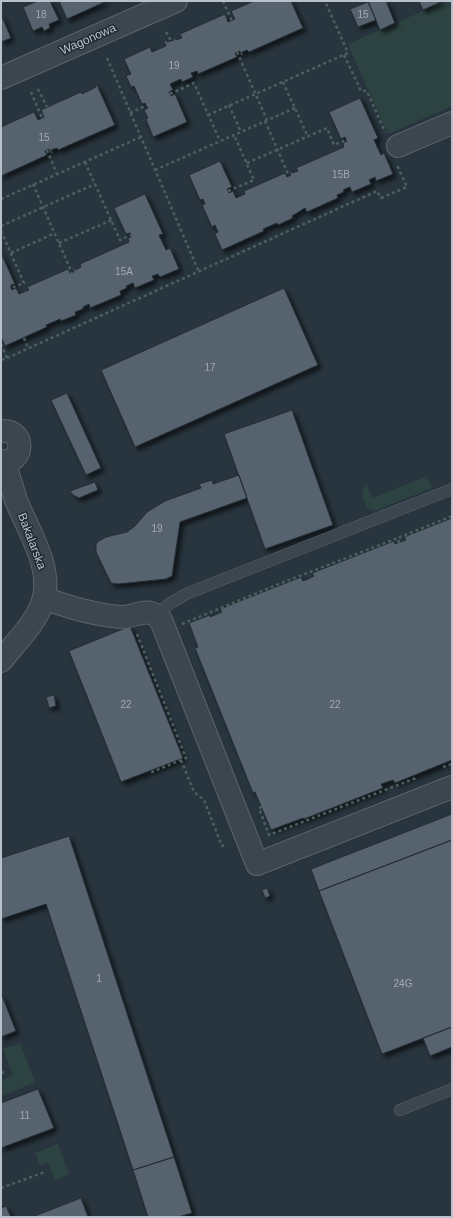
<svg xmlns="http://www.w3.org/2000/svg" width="453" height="1218" viewBox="0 0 453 1218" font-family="Helvetica,sans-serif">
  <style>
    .green { fill: #2d4341 }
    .building { fill: #56636e; stroke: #232d36; filter: url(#shadow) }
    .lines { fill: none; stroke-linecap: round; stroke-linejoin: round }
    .service-casing { stroke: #5a646c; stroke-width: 12 }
    .minor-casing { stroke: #5a646c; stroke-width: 24 }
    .path { stroke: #4c5f5f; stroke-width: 2.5; stroke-dasharray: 3 3; stroke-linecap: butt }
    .service { stroke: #3c464e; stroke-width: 11 }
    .minor { stroke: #3c464e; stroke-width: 22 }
    .labels { text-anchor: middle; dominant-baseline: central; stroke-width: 3; stroke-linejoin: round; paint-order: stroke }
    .number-label { font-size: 10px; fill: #a0aab2 }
    .street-label { font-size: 12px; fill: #b8c1c9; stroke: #212b34 }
  </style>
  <defs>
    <filter id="shadow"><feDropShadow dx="3.5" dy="3.5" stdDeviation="2" flood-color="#0009"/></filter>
  </defs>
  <rect width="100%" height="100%" fill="#28353e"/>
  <path class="green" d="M446,1H452V106L388,134L348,44Z
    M427,476L432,488L377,510L373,511L367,508C364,499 359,492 366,484L372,498Z
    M20,1043L35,1082L1,1096V1081L13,1075L3,1049Z
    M58,1144L69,1174L55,1180L48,1162L40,1165L35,1153Z"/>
  <path class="building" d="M38,1H50L59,20L49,24L50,28L44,31L42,27L33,31L23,7Z
    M59,1H107L67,19Z
    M254,1H291L303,28L249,52L247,50L242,52L243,55H241L240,51L235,53L237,57L198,74L197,71L191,73L193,77L182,82L181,79L170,84L173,90L169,92L171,96L175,94L187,122L153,137L146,119L148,118L144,110L148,108L145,103L142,104L134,86L131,87L126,76L131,74L124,59L150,47L152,52L166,46L164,41L166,40L167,42L174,40L173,37L174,36L176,40L182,38L180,34L225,14L228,22L235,19L231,11Z
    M368,1H386L395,23L380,30Z
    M419,1H443L423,10Z
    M368,2L376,20L358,27L350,9Z
    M1,14L11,38L1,42Z
    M95,85H97L115,125L58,150L57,148L51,150L53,153H51L49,149L45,151L47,155L1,176V127L34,112L38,120L44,117L41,110L81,92L82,94L96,87Z
    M360,98L378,138L374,140L381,155L384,153L393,174L376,181L375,177L369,180L371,184L352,192L350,187L343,190L344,192L337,195L338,198L307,212L305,208L292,216L293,218L278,225L277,223L263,229L264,231L222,250L215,234L218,232L215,225L212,227L202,205L205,204L203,199L200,200L189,175L220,161L232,187L227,189L229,193L233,191L236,198L245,194L244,191L285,173L287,177L291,175L289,171H291L292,173L298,171L296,168L344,147L343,143L347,141L346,140L345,137L341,139L329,112Z
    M145,194L163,234L159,235L166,250L170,248L179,269L160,277L158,274L152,276L154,280L135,288L133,283L126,286L127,288L120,291L121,295L90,308L89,304L83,307V309L75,312L76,315L61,321L60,319L46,325L47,327L5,346L1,337V253L15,284L11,285V288L12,290L16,288L19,294L29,290L27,287L68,269L70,273L74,272L72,267H74L75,270L81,267L80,264L129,242L128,238L131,237V235L130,233L126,234L114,208Z
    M284,288L318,365L135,447L101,370Z
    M67,393L101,468L86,475L51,400Z
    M292,410L333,525L265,549L224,434Z
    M239,475L247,498L180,522L172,576L166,579L118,584L111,583L96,552V544L99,541L106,537L127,532L135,526L147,512L165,501L201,488L199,484L212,480L213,484Z
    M95,482L98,490L79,498L73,495L70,491Z
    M452,518V760L395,783L393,780L381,784L383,788L304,819L303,818L271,830L255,792L253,793L195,648L198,647L189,623L210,615V617L222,612L220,609L301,577L303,581L308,579L314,576L312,573L394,541L395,544L406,540L404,537Z
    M130,626L183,758L121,782L69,651Z
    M54,695L56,706L49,708L46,697Z
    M452,814V840L319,891L311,869Z
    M69,836L174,1157L133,1170L46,904L1,919V858Z
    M452,840V1027L382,1054L319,891Z
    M267,888L270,896L265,898L262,890Z
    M1,993L16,1031L1,1037Z
    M452,1027V1047L430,1056L423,1038Z
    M38,1089L54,1128L1,1148V1103Z
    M174,1157L192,1213L178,1217H148L133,1170Z
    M81,1198L88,1217H32Z
    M6,1206L11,1217H1V1208Z"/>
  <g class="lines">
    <g class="service-casing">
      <path id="service" d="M157,615L169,604L186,594L452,489
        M400,1110L452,1089"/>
    </g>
    <g class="minor-casing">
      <path id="minor" d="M1,78L176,1
        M398,146L452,123
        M1,431C28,429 23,466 1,461
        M44,598C68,607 95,615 121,617C137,617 148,605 161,620L257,864L452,787
        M1,661C15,643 34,625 42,604C55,570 28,531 16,500C12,487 8,474 4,462"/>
    </g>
    <path class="path" d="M223,1L232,21
      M166,32L171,41
      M237,52L267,120
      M344,55L361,91H367L385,132
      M107,58L199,272
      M283,82L308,137
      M38,89L47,107
      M31,92L42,118
      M170,94L194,83L220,141
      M229,105L241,132
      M130,113L147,105
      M208,115L348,53L325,1
      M265,121L289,176
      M47,150L57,174
      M85,162L120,240L131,235
      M247,163L327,128L334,145L346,140
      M155,170L295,108
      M33,184L72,273
      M228,191L254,180L234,135
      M1,199L141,137
      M1,226L95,184
      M1,231L24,283L11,288
      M59,243L112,220
      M11,253L55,233
      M24,338L28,348
      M1,344L7,358L1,360
      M7,358L377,191L381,198L407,187L397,165
      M399,543L398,538L452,516
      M182,624L284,582L398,538
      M137,634L186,758L152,772L151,770
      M181,760L194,792L204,800L222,846L227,844
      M443,767L452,764
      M262,807L259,808L269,835L416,778
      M1,1073L6,1071
      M1,1188L45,1172"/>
    <use href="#service" class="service"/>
    <use href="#minor" class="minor"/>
  </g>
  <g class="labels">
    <g class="number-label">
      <text x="41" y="14">18</text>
      <text x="363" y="14">15</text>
      <text x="174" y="65">19</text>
      <text x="44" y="137">15</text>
      <text x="341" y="174">15B</text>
      <text x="124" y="271">15A</text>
      <text x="210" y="367">17</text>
      <text x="157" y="528">19</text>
      <text x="126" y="704">22</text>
      <text x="335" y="704">22</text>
      <text x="99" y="978">1</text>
      <text x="403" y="983">24G</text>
      <text x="25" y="1115">11</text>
    </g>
    <g class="street-label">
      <text transform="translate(88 39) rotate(-24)">Wagonowa</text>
      <text transform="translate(32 541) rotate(69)">Bakalarska</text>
    </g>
  </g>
  <rect width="453" height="1218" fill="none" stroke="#b8c1c9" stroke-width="4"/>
</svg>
